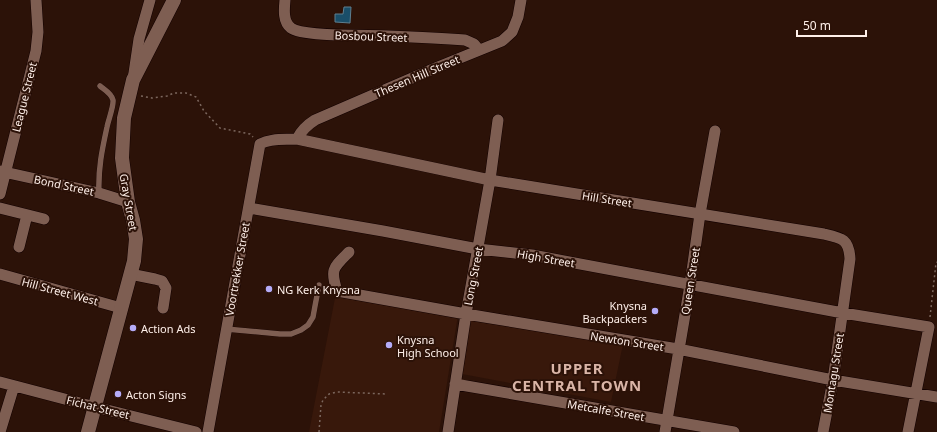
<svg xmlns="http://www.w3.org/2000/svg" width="937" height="432" viewBox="0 0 937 432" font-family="'Noto Sans',sans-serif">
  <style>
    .built { fill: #38180b }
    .water { fill: #1a4e69; stroke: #5e7e8f }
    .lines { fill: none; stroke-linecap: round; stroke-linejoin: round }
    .service-casing { stroke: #130100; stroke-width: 6 }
    .minor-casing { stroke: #130100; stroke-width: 12 }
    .tertiary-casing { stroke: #130100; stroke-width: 15 }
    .path { stroke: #7c675e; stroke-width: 1.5; stroke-dasharray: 2 3; stroke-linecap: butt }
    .service { stroke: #7e5e52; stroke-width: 5.5 }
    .minor { stroke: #7e5e52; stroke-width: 11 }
    .tertiary { stroke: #7e5e52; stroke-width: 14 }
    .poi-dot { fill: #b5acf8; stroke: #2c1208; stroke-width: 1.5 }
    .labels { text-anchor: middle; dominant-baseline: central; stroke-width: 4; stroke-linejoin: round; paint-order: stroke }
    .street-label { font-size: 11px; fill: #feefe9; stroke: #2c1208 }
    .poi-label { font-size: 11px; fill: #feefe9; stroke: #2c1208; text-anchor: start }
    .district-label { font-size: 15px; font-weight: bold; letter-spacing: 1px; fill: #dab5a7; stroke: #2c1208 }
  </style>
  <rect width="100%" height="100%" fill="#2c1208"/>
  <path class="built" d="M336,293L458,315L439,432H309Z
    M470,318L623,344L611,402L462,374Z"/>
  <path class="water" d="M344,7H351L350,23L335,22V14H343Z"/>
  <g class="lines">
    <g class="service-casing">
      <path id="service" d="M99,193C98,169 102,150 107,127C108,121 114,106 113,100C112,94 105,90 100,86
        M226,329L280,334H291L301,330L308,325L313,317L315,306L319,285"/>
    </g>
    <g class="minor-casing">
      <path id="minor" d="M285,0C284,10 283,22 291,28C302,37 371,35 388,36C414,37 439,38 465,40L474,44L479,50
        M134,73L139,39L150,0
        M297,139C301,131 307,125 315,120L433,69L502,41L512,32L518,17L521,0
        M0,171L99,193L128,202
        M0,194L36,51L38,32L36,0
        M0,208L44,219
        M249,208L383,231L478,249L532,255L843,313L929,327L908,432
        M19,247L27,215
        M349,252C333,268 330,269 337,291L466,314L678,349L833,380L937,397
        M0,274L121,308
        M130,274L155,279L162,281L166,288L163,308
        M0,382L95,407L196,432
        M455,384L734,432
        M0,432L14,386
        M208,432L260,144C271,138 285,140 297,139L490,180L824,234C842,238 849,239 850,259L833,380L823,432
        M448,432L466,314L490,180L498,120
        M665,432L690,285L700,214L715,131"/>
    </g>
    <g class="tertiary-casing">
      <path id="tertiary" d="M88,432L134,261L136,239L133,220L128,202L122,158L124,118L133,80L174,0"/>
    </g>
    <path class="path" d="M141,96L152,98L167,96L174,93H186L196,97L204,111L220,128L250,134L253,137
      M930,317L936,263L937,262
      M319,432L321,405L323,400L329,394L337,392L387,394"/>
    <use href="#service" class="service"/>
    <use href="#minor" class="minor"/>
    <use href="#tertiary" class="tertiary"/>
  </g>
  <g class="poi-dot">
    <circle cx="269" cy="289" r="4"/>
    <circle cx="655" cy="311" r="4"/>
    <circle cx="133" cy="328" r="4"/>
    <circle cx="389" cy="345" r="4"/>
    <circle cx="118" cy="394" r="4"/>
  </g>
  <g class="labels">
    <g class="street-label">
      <text transform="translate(371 36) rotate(2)">Bosbou Street</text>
      <text transform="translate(417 76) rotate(-23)">Thesen Hill Street</text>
      <text transform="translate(24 97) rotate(-76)">League Street</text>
      <text transform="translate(64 185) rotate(12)">Bond Street</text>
      <text transform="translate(607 199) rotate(9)">Hill Street</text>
      <text transform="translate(129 202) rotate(80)">Gray Street</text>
      <text transform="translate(546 258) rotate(10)">High Street</text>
      <text transform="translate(237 269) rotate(-80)">Voortrekker Street</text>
      <text transform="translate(473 276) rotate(-79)">Long Street</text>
      <text transform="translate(690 281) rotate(-81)">Queen Street</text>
      <text transform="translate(60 291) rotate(15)">Hill Street West</text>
      <text transform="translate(627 341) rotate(9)">Newton Street</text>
      <text transform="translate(833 373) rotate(-81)">Montagu Street</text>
      <text transform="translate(98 407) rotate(14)">Fichat Street</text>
      <text transform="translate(606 410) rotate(10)">Metcalfe Street</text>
    </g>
    <g class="poi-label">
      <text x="277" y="289">NG Kerk Knysna</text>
      <text x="647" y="305" text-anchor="end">Knysna<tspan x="647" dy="13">Backpackers</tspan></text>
      <text x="141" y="328">Action Ads</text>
      <text x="397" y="339">Knysna<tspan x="397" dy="13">High School</tspan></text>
      <text x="126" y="394">Acton Signs</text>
    </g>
    <g class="district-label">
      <text x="577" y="368">UPPER<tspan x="577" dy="17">CENTRAL TOWN</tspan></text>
    </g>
  </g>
  <path d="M797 30v6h69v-6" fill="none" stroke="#feefe9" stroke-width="2"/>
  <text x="803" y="30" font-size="12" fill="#feefe9" stroke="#2c1208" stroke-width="3" paint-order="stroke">50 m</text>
</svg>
